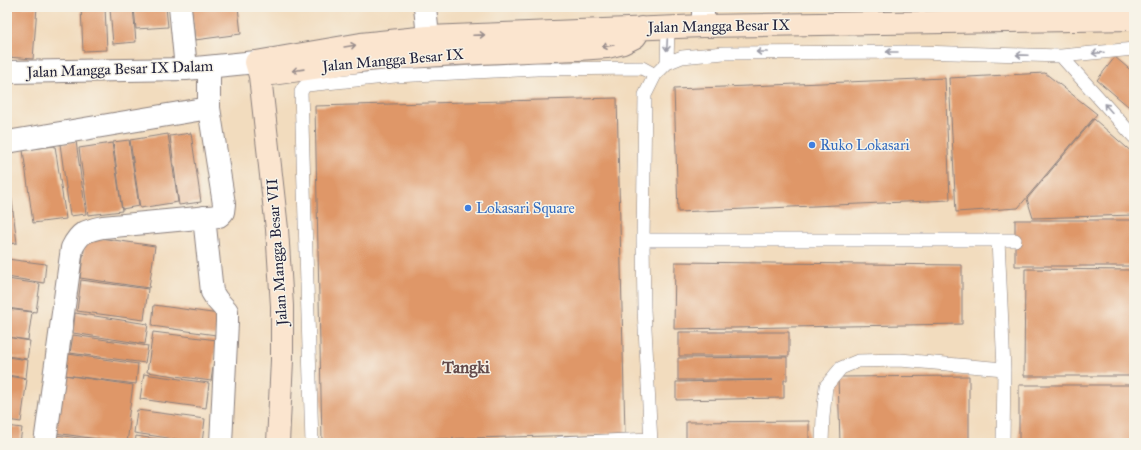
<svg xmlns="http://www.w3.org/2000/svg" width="1141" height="450" viewBox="0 0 1141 450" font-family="'IM FELL Great Primer',serif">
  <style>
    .building { fill: #df9768 }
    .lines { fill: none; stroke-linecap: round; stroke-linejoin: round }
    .lane-casing { stroke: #8a7f7c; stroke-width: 14 }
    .street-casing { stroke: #8a7f7c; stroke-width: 24 }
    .secondary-casing { stroke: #8a7f7c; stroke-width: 24 }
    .lane { stroke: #fff; stroke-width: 13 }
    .street { stroke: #fff; stroke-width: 22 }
    .secondary { stroke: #fbe5cf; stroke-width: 22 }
    .oneway { stroke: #998d8c }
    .oneway2 { stroke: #9c9ca7 }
    .shop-dot { fill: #3f7fe0; stroke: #f7f3e8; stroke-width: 1.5 }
    .labels { text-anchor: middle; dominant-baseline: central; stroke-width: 3; stroke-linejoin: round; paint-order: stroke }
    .street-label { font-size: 15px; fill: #22223b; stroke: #f7f3e8 }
    .shop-label { font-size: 15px; fill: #366cbe; stroke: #f7f3e8; text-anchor: start }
    .quarter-label { font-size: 17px; font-weight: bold; fill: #644b4b; stroke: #f7f3e8 }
  </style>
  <rect width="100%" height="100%" fill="#f7f3e8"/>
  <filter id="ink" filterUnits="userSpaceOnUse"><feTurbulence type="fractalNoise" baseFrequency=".025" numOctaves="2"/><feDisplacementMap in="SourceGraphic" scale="8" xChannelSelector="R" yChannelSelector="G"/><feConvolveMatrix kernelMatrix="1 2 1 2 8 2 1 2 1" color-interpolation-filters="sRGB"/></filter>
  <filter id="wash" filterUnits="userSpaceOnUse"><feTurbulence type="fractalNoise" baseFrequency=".012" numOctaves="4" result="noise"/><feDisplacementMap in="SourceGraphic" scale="16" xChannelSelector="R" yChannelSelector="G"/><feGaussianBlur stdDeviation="0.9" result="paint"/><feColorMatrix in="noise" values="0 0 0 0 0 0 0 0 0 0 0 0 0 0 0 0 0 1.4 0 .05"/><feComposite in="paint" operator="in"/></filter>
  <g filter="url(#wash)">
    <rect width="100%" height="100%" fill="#f2dcbe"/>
    <g id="blocks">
      <path class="building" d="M7,7H37L33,59L7,57Z
        M81,7H105L107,50L83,51Z
        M124,7H133L136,42L113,44L110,9Z
        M134,7H166L168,27L136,29Z
        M191,7H238L241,34L195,40Z
        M1115,57L1134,73V111L1097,80Z
        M1045,73L1097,114L1018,208L956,212L949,78Z
        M945,78L950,200L678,212L674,89Z
        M617,98L625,434L322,442L315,106Z
        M1094,119L1134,154V215L1033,218L1027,199Z
        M191,133L201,202L179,205L170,136Z
        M168,134L178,202L140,208L130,140Z
        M129,140L139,206L122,209L113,142Z
        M76,141L86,214L70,216L60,144Z
        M112,143L122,211L88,215L79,148Z
        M55,146L66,219L33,223L23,150Z
        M9,179L13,209L7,210V180Z
        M7,211H13L17,243L7,244Z
        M1015,220H1134V266H1015Z
        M86,236L155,246L149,288L80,278Z
        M7,259L46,264L44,283L7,277Z
        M675,262L962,265V324L674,329Z
        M1025,269L1134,270V376H1024Z
        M7,279L40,284L36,312L7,308Z
        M81,280L148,289L144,320L77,311Z
        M154,305L219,314L216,335L152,326Z
        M7,309L32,312L28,340L7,337Z
        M75,313L148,324L145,344L73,333Z
        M153,332L217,340L211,381L147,372Z
        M679,332H789V356H679Z
        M73,335L148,346L145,363L70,353Z
        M7,337L30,341L27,359L7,356Z
        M68,354L138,364L136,384L65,375Z
        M7,357L28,360L26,378L7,375Z
        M787,357V380H784V398L676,400V382L773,380H678V358Z
        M144,374L209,383L206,408L140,399Z
        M64,375L133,385L128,421H130L127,443L55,433Z
        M7,376L27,379L21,422L7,420Z
        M969,376V443H840L838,377Z
        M1019,385H1134V443H1019Z
        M137,410L205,419L202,443L134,433Z
        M809,421V443H686V422Z
        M7,426L22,428L20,443H7Z
        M56,435L108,442V443H55Z
        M136,436L177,442V443H135Z"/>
    </g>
  </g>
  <g filter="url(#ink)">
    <use href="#blocks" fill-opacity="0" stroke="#8a7f7c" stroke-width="1"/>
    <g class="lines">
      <g class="lane-casing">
        <path id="lane" d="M1061,56L1134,137
          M667,63L668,27
          M643,240H998L1004,369L1003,443
          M998,240H1015
          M312,443L301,92L304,87L307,85L395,76L537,69L642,68L655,75
          M560,443L651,439
          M651,443L644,309L643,240L645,95L655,75L667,63L682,57L724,53L918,52L1061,56L1134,49
          M822,443L823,417L826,386L841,368L858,361L900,360L1004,369"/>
      </g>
      <g class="street-casing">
        <path id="street" d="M180,7L186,69
          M425,7L428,37
          M703,26V7
          M7,72L186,69L256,62
          M7,142L209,108V67
          M204,217L212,292L217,300L227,311V322L221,443
          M45,443L72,248C80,232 85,231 103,227L219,216L223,212L224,204L209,108"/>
      </g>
      <g class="secondary-casing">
        <path id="secondary" d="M272,74L367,60L455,54L578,49L607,47L623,43L635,37L641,28
          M278,443L282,360V306L277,229L260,76L256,62L361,44L428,37L703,26L1134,19"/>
      </g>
      <use href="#lane" class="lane"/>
      <use href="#street" class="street"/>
      <use href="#secondary" class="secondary"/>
    </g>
    <defs><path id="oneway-shaft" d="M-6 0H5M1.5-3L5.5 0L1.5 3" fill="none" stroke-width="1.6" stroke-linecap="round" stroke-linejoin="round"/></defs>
    <g class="oneway">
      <use href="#oneway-shaft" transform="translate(479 35) rotate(-2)"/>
      <use href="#oneway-shaft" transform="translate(350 46) rotate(-9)"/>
      <use href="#oneway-shaft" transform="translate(608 46) rotate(169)"/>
      <use href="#oneway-shaft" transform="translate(298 70) rotate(172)"/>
    </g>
    <g class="oneway2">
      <use href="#oneway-shaft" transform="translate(667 45) rotate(93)"/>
      <use href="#oneway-shaft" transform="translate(762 52) rotate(180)"/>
      <use href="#oneway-shaft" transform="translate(892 52) rotate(180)"/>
      <use href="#oneway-shaft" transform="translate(1098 53) rotate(174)"/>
      <use href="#oneway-shaft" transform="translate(1022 55) rotate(-178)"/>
      <use href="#oneway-shaft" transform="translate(1108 108) rotate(-132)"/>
    </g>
  </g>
  <g class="shop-dot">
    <circle cx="812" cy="145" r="4"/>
    <circle cx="468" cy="208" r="4"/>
  </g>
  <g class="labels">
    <g class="street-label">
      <text transform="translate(719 26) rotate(-1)">Jalan Mangga Besar IX</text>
      <text transform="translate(393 60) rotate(-5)">Jalan Mangga Besar IX</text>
      <text transform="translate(120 69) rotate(-2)">Jalan Mangga Besar IX Dalam</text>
      <text transform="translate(277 252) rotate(-94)">Jalan Mangga Besar VII</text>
    </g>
    <g class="shop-label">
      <text x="820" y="145">Ruko Lokasari</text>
      <text x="476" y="208">Lokasari Square</text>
    </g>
    <g class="quarter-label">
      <text x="466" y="367">Tangki</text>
    </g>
  </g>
  <rect width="1141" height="450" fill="none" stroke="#f7f3e8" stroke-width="24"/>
</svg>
